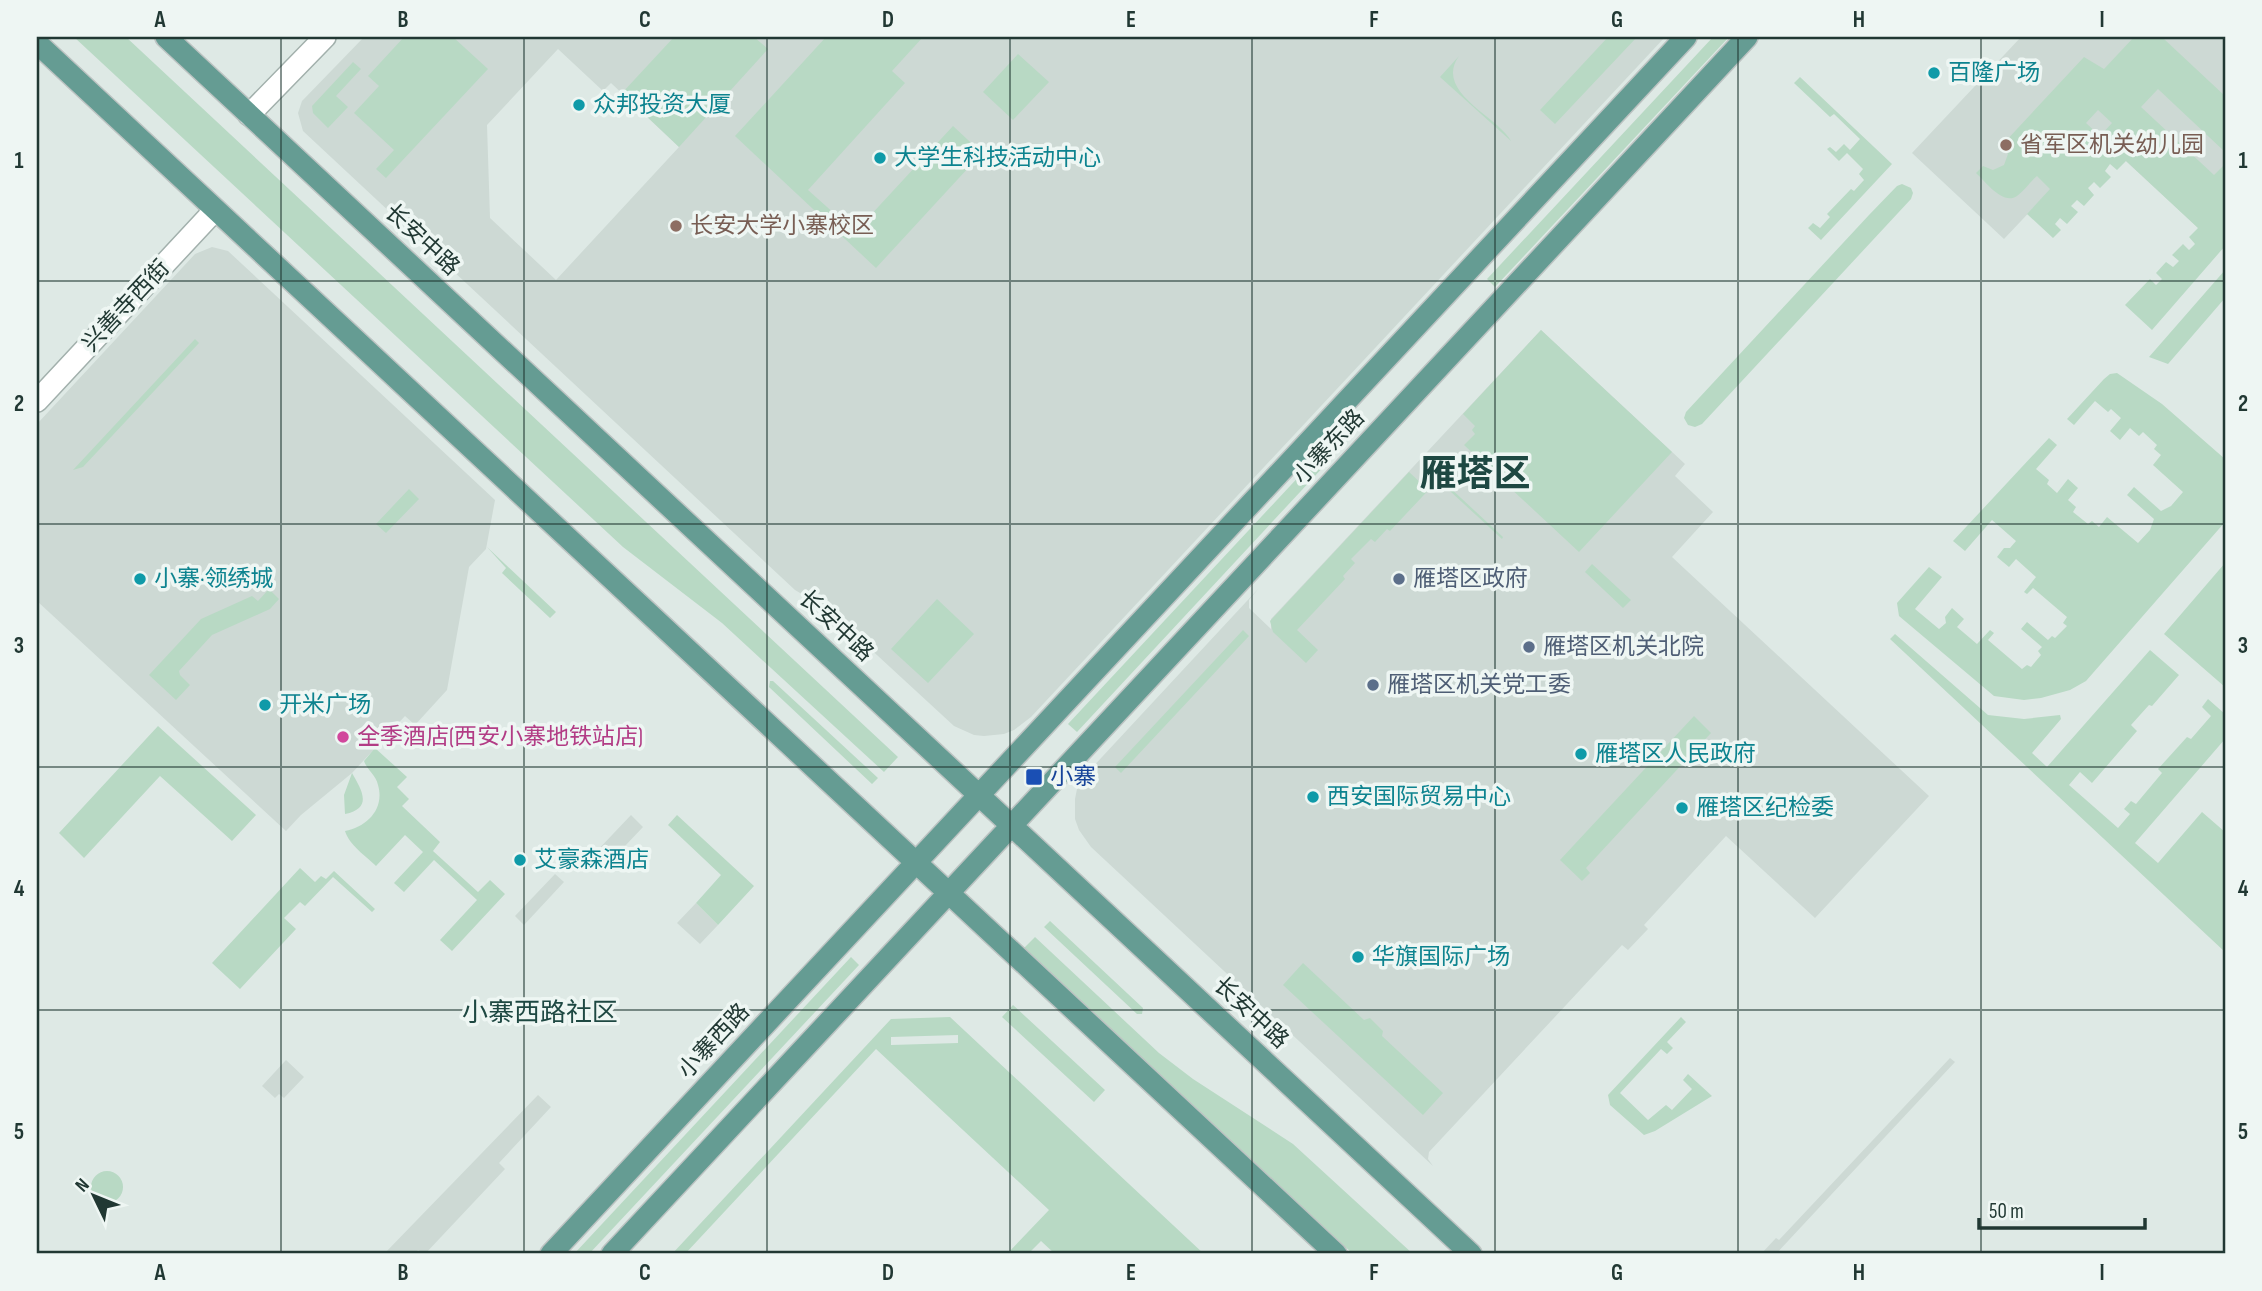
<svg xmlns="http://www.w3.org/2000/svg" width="2262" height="1291" viewBox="0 0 2262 1291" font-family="'Sofia Sans Condensed','Noto Sans SC',sans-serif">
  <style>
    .built { fill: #cdd9d4; fill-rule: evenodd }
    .green { fill: #b8d9c4; fill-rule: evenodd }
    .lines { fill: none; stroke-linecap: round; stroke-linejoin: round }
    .minor-casing { stroke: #a2b0ac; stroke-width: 24 }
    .major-casing { stroke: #bcc3c2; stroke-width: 24 }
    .minor { stroke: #fff; stroke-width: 21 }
    .major { stroke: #659c93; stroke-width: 21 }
    .grid { fill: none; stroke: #213833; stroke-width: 2; stroke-opacity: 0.55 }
    .culture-dot { fill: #0f9aa8; stroke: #eef6f3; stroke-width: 2.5 }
    .education-dot { fill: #8d6e63; stroke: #eef6f3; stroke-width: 2.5 }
    .service-dot { fill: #5c6f8a; stroke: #eef6f3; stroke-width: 2.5 }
    .hotel-dot { fill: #d1479c; stroke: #eef6f3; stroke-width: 2.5 }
    .transit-dot { fill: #1a4fb4; stroke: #eef6f3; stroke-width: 2.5 }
    .labels { text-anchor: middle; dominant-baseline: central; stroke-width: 7; stroke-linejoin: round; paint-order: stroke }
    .culture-label { font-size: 23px; fill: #0d838f; stroke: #eef6f3; text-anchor: start }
    .education-label { font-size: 23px; fill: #785e54; stroke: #eef6f3; text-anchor: start }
    .street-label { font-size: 23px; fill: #213833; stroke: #eef6f3 }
    .service-label { font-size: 23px; fill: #4e5e75; stroke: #eef6f3; text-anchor: start }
    .hotel-label { font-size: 23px; fill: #b23c85; stroke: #eef6f3; text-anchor: start }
    .transit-label { font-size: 23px; fill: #164399; stroke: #eef6f3; text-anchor: start }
    .quarter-label { font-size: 26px; fill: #1e4842; stroke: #eef6f3 }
    .town-label { font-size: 37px; font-weight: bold; fill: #1e4842; stroke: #eef6f3 }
    .neatline { fill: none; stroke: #213833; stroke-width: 2.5 }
    .grid-label { font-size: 23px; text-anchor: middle; font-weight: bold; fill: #213833 }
  </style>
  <rect width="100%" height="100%" fill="#dee9e5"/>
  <path class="built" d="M364,37H1665L1031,717L1014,730L1004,734L984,736L974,735L954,726L827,609L795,590L303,131L298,113L302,101ZM558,49L603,91L611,83L679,147L556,280L490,218L487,125Z
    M2021,37H2225V246L2222,250L2100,137L2004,239L1912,153Z
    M212,247L228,251L495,500L486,549L469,567L447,690L415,725L405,716L352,773L301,815L286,831L37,601V424L195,254Z
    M1541,330L1685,464L1675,476L1713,512L1672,557L1929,796L1815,918L1726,836L1644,925L1648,929L1628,950L1622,945L1429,1152L1428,1159L1433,1166L1091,847L1079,830L1075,819V799L1077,789L1089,771L1259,588L1249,600V608L1271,629V619Z
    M631,815L643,827L607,865L594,854Z
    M555,874L564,882L524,925L515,916Z
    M696,903L718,925L700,944L677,923Z
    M1950,1058L1955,1062L1776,1254H1761L1776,1238L1779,1240Z
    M286,1060L304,1077L284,1098L279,1094L275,1098L262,1086Z
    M538,1095L551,1107L499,1163L505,1169L425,1254L418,1250L415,1254H384Z"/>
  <path class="green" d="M74,37H126L898,757L884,772L722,623L623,547Z
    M404,37H453L488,69L386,178L376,169L394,150L354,113L379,86L368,76Z
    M674,37H754L768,49L679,147L622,93Z
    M826,37H923L892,71L905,83L808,190L855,232L953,126L982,153L876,268L735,136Z
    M1608,37H1637L1555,124L1540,110Z
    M1713,37H1729L1495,287L1487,279Z
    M2134,37H2166L2164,39L2225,96V152L2158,89L2141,107L2214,175L2225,164V246L2152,330L2125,305L2150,279L2156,285L2162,279L2156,273L2166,262L2173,267L2179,261L2172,255L2183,244L2189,250L2195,244L2189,237L2198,228L2126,161L2117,170L2110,164L2105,171L2111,177L2100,188L2094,182L2088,188L2094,195L2084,206L2077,200L2071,206L2078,212L2067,224L2060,218L2055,224L2061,230L2053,238L2027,214L2050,189L2037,176C2030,182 2024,191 2017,196C2003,206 1985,181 1976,173L1983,166L1993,170L2004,165L2008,154L2003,144L2084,57L2104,69ZM2098,110L2112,123L2100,136L2086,123Z
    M1018,54L1049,82L1013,120L983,92Z
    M1459,56C1433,92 1499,117 1511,141L1440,77Z
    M353,62L361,69L336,96L348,107L328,128L313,113L312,106Z
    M1800,77L1892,164L1821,240L1808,228L1813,223L1820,228L1830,217L1827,214L1851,189L1854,191L1864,180L1859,174L1863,169L1847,153L1839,161L1827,149L1830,147L1836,152L1844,144L1850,150L1860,139L1834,114L1830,117L1794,83Z
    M1902,184L1911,188L1913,193L1911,199L1702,424L1695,427L1688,425L1684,418L1686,412L1869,215L1897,186Z
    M2225,270V298L2168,364L2149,357Z
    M1541,330L1672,452L1579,552L1464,445L1475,434L1472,430L1475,426L1463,414Z
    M195,339L199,343L83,467L73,470Z
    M2117,373L2162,404L2225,459V522L2086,681L2070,690L2041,698L2024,700L1994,696L1899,616L1897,603L1929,567L1942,577L1915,609L1939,629L1946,623L1945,617L1952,608L1964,619L1957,627L1977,644L1990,630L1994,633L1988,640L2022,669L2027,665L2031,667L2041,655L2038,651L2042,647L2021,629L2027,622L2048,640L2052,636L2055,638L2067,626L2063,623L2067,617L2033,588L2027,594L2024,592L2036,577L2016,559L2009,567L1997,557L2004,548H2010L2016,541L1992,520L1965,551L1953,541L2049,438L2057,445L2036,469L2049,480L2047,484L2057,493L2068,479L2078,488L2068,500L2076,507L2073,512L2088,524L2092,521L2099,527L2107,517L2138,543L2150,530L2154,519L2127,495L2134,487L2161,511L2171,506L2183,492L2153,465L2161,455L2154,449L2157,445L2143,432L2139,436L2130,428L2120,440L2110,431L2121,418L2111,409L2108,412L2095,401L2074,425L2067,419L2104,379L2110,374Z
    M1345,427L1353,435L1077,732L1068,724Z
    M1409,472L1422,484L1433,472L1503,537L1502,539L1438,480L1390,531L1387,529L1375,542L1371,539L1351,559L1355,563L1343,576L1345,579L1297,630L1318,650L1306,663L1273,632L1270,621Z
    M409,489L419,499L386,533L376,524Z
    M487,547L556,612L550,618L502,573L506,568Z
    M2225,563V687L2164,634Z
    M1592,564L1631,600L1623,608L1585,572Z
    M269,589L279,599L270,609L212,635L179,671L180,675L190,685L176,700L149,675L201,619L252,596L258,601Z
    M937,599L974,634L928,683L891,649Z
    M1243,630L1249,636L1121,773L1115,767Z
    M1895,634L1988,715L2024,719L2060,715L2061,719L2032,753L2047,767L2150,650L2179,675L2152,706L2149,705L2131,725L2137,731L2092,783L2080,772L2069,785L2118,828L2130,814L2124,809L2131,801L2136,804L2162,773L2158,769L2187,737L2191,739L2211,716L2202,707L2208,699L2225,714V739L2135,843L2158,863L2202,812L2225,832V952L1890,639Z
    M770,681H773L878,778L872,784L769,687Z
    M1694,716L1711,733L1586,868L1590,873L1582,881L1560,860Z
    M158,726L256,815L232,841L160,776L84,858L59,833Z
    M375,748L407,777L397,787L409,799L402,806L440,842L433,851L478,892L490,880L505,894L452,951L440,940L477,900L434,860L404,892L394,883L423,852L405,835L376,866C366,856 349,845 345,831C367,827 385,809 378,785C376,775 367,770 364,761Z
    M352,773C361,789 374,808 345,814L344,795Z
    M677,815L754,886L718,925L696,903L721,875L668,825Z
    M300,868L315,882L321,876L326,879L334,871L375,909L372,912L333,877L305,906L300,902L284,918L296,929L240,989L212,963Z
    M1050,921L1143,1008L1142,1014H1137L1044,927Z
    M1035,937L1159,1053L1193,1079L1293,1144L1413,1254H1353L1024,948Z
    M851,957L859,965L589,1254H574Z
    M1303,963L1364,1020L1370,1018L1383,1031L1382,1036L1443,1093L1423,1115L1283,985Z
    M1013,1005L1105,1090L1094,1102L1002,1017Z
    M950,1017L1204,1254H1055L1041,1241L1028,1254H1007L1049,1210L876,1049L685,1254H672L891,1019ZM958,1035V1043L891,1045V1037Z
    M1681,1017L1686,1022L1667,1042L1673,1048L1667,1054L1661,1049L1620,1093L1648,1120L1666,1105L1672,1110L1692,1089L1683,1080L1688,1074L1712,1096L1655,1131L1644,1135L1610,1105L1608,1095Z
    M91 1187a16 16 0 1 1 32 0a16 16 0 1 1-32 0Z"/>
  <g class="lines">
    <g class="minor-casing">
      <path id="minor" d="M249,115L325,37
        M37,401L215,210"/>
    </g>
    <g class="major-casing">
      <path id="major" d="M166,37L1471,1254
        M37,43L1336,1254
        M551,1254L1686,37
        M612,1254L1747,37"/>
    </g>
    <use href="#minor" class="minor"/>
    <use href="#major" class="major"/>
  </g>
  <path class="grid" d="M281,37V1254M524,37V1254M767,37V1254M1010,37V1254M1252,37V1254M1495,37V1254M1738,37V1254M1981,37V1254M37,281H2225M37,524H2225M37,767H2225M37,1010H2225"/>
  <g class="culture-dot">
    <circle cx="1934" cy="73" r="7"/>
    <circle cx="579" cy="105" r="7"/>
    <circle cx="880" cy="158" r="7"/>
    <circle cx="140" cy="579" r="7"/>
    <circle cx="265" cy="705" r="7"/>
    <circle cx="1581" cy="754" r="7"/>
    <circle cx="1313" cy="797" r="7"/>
    <circle cx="1682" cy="808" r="7"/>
    <circle cx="520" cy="860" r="7"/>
    <circle cx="1358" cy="957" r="7"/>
  </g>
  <g class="education-dot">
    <circle cx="2006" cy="145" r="7"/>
    <circle cx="676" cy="226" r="7"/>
  </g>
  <g class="service-dot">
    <circle cx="1399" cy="579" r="7"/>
    <circle cx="1529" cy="647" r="7"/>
    <circle cx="1373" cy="685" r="7"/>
  </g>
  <circle class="hotel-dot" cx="343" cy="737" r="7"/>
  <rect class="transit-dot" x="1025" y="768" width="18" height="18" rx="3.5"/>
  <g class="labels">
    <g class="culture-label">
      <text x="1948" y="73">百隆广场</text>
      <text x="593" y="105">众邦投资大厦</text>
      <text x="894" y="158">大学生科技活动中心</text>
      <text x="154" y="579">小寨·领绣城</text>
      <text x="279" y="705">开米广场</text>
      <text x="1595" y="754">雁塔区人民政府</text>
      <text x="1327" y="797">西安国际贸易中心</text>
      <text x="1696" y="808">雁塔区纪检委</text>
      <text x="534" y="860">艾豪森酒店</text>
      <text x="1372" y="957">华旗国际广场</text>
    </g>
    <g class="education-label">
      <text x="2020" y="145">省军区机关幼儿园</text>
      <text x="690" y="226">长安大学小寨校区</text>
    </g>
    <g class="street-label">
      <text transform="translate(422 240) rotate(43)">长安中路</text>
      <text transform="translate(126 306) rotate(-47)">兴善寺西街</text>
      <text transform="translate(1329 447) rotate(-47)">小寨东路</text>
      <text transform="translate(836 626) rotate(43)">长安中路</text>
      <text transform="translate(1251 1013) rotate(43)">长安中路</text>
      <text transform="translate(714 1041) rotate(-47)">小寨西路</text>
    </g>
    <g class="service-label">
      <text x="1413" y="579">雁塔区政府</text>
      <text x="1543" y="647">雁塔区机关北院</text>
      <text x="1387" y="685">雁塔区机关党工委</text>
    </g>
    <g class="hotel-label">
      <text x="357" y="737">全季酒店(西安小寨地铁站店)</text>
    </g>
    <g class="transit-label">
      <text x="1050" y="777">小寨</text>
    </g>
    <g class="quarter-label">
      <text x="540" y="1013">小寨西路社区</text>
    </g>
    <g class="town-label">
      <text x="1475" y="475">雁塔区</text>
    </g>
  </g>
  <rect width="2262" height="1291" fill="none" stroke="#eef6f3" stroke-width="77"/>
  <g transform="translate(94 1196) rotate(313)" stroke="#eef6f3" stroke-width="5" paint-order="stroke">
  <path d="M0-5L12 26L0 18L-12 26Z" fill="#213833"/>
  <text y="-10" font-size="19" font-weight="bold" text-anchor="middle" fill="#213833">N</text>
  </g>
  <path d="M1979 1218v10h166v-10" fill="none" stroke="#213833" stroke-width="3.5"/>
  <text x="1989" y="1218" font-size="21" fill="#213833" stroke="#eef6f3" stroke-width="5" paint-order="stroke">50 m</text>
  <rect x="38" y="38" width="2186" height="1214" class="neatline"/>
  <g class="grid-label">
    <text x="160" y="27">A</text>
    <text x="403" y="27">B</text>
    <text x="645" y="27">C</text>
    <text x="888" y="27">D</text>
    <text x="1131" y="27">E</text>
    <text x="1374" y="27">F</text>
    <text x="1617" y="27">G</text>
    <text x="1859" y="27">H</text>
    <text x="2102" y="27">I</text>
    <text x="19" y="168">1</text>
    <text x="2243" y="168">1</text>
    <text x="19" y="411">2</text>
    <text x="2243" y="411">2</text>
    <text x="19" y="653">3</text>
    <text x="2243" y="653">3</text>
    <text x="19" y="896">4</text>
    <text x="2243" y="896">4</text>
    <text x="19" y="1139">5</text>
    <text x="2243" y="1139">5</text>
    <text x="160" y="1280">A</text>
    <text x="403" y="1280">B</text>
    <text x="645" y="1280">C</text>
    <text x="888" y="1280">D</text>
    <text x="1131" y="1280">E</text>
    <text x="1374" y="1280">F</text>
    <text x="1617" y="1280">G</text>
    <text x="1859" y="1280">H</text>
    <text x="2102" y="1280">I</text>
  </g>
</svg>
